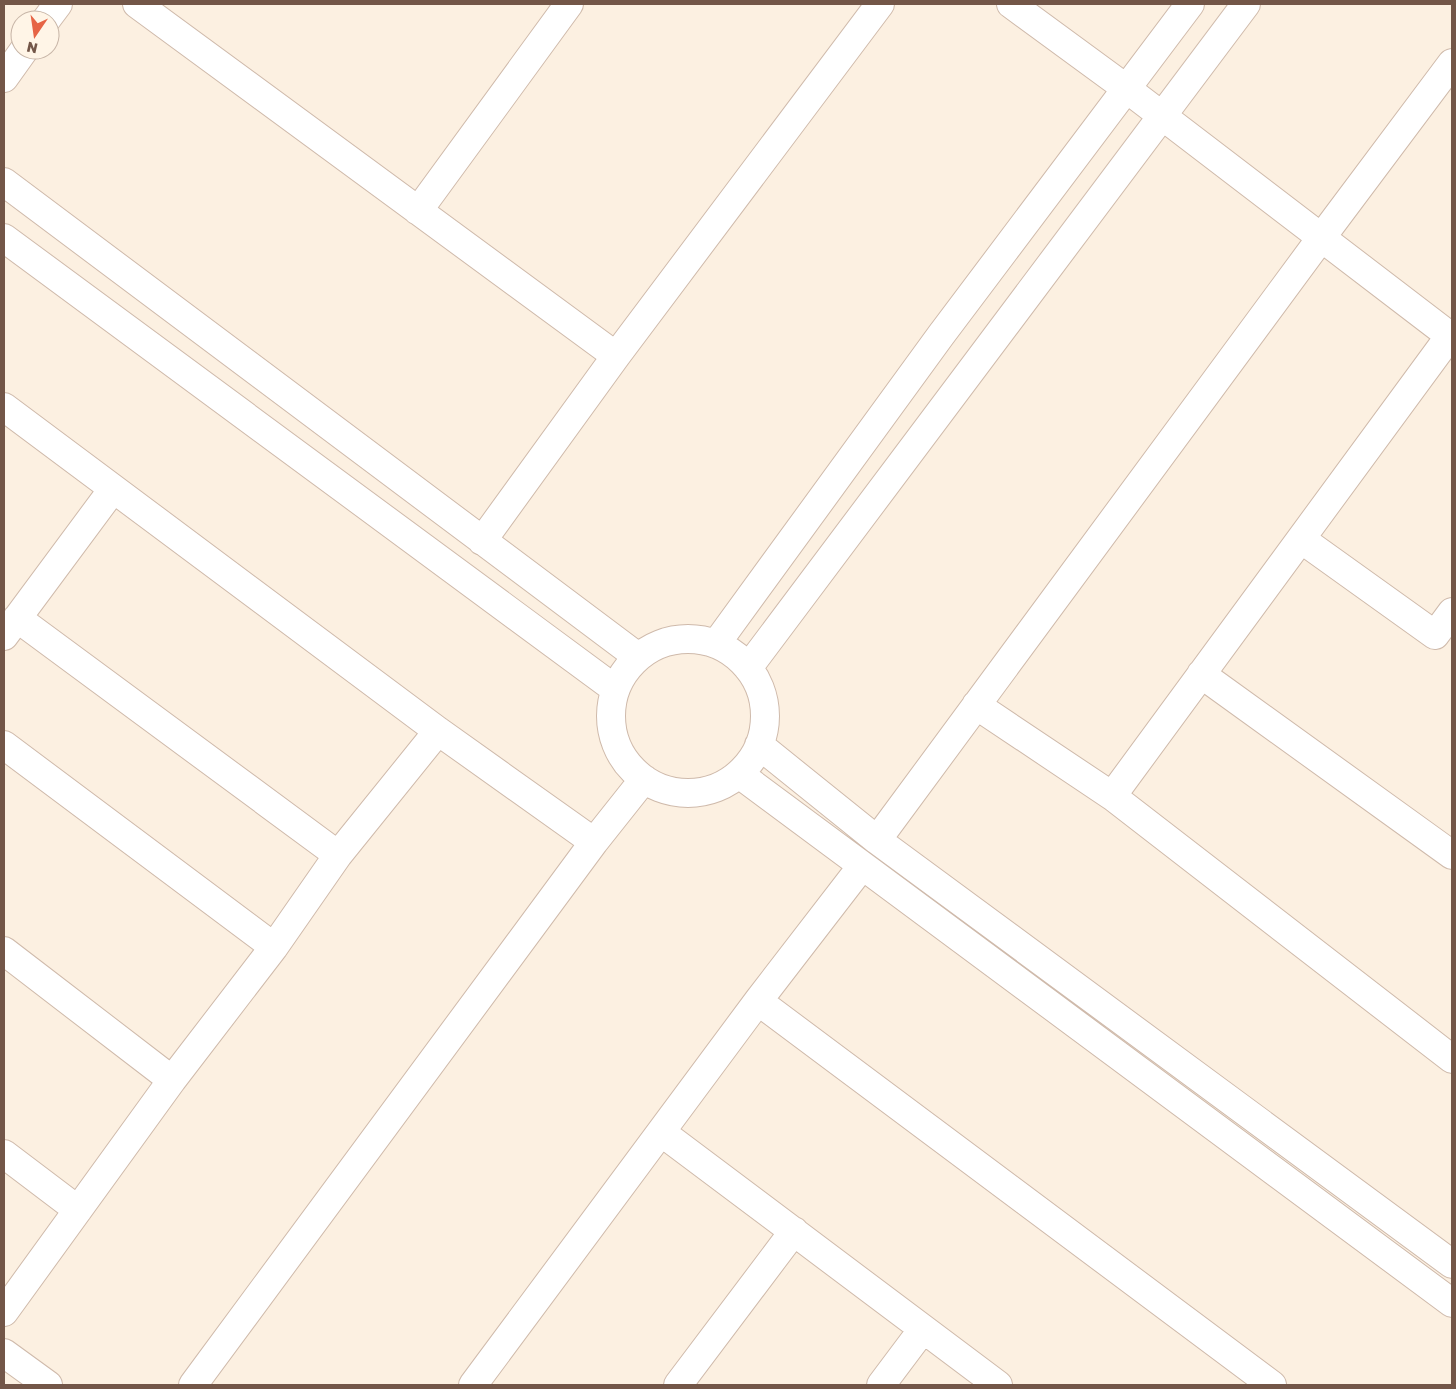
<svg xmlns="http://www.w3.org/2000/svg" width="1456" height="1389" viewBox="0 0 1456 1389" font-family="'Golos Text',sans-serif">
  <style>
    .lines { fill: none; stroke-linecap: round; stroke-linejoin: round }
    .street-casing { stroke: #cfbaab; stroke-width: 30 }
    .street { stroke: #fff; stroke-width: 28 }
  </style>
  <rect width="100%" height="100%" fill="#fcf0e1"/>
  <g class="lines">
    <g class="street-casing">
      <path id="street" d="M137,4L616,356
        M1011,4L1127,89L1450,336
        M46,20L58,4
        M4,78L24,50
        M4,182L638,657
        M418,211L569,4
        M4,238L615,689
        M4,407L438,731L594,842
        M1301,539L1435,635L1452,612
        M482,541L616,356L880,4
        M17,618L338,855
        M4,636L113,489
        M611 716a77 77 0 1 1 154 0a77 77 0 1 1-154 0Z
        M716,644L941,335L1190,4
        M748,668L1246,4
        M1201,674L1452,855
        M976,705L1112,796L1452,333
        M4,745L274,947
        M759,745L877,840L1452,1264
        M739,774L1452,1303
        M1112,796L1452,1059
        M877,840L1321,238L1452,63
        M862,866L758,1001L1272,1385
        M4,951L172,1080
        M661,1132L998,1385
        M4,1154L78,1210
        M4,1312L172,1080L274,947L338,855L438,731
        M4,1353L48,1385
        M193,1385L594,842L644,779
        M473,1385L758,1001
        M678,1385L794,1231
        M881,1385L923,1329"/>
    </g>
    <use href="#street" class="street"/>
  </g>
  <rect width="1456" height="1389" fill="none" stroke="#735648" stroke-width="10"/>
  <g transform="translate(35 35) rotate(193)"><circle r="24" fill="#fff5e7" stroke="#c7b5a7"/>
  <path d="M0-4L9 19L0 12L-9 19Z" fill="#e66445"/>
  <text y="-8" font-size="14" font-weight="bold" text-anchor="middle" fill="#735648">N</text>
  </g>
</svg>
